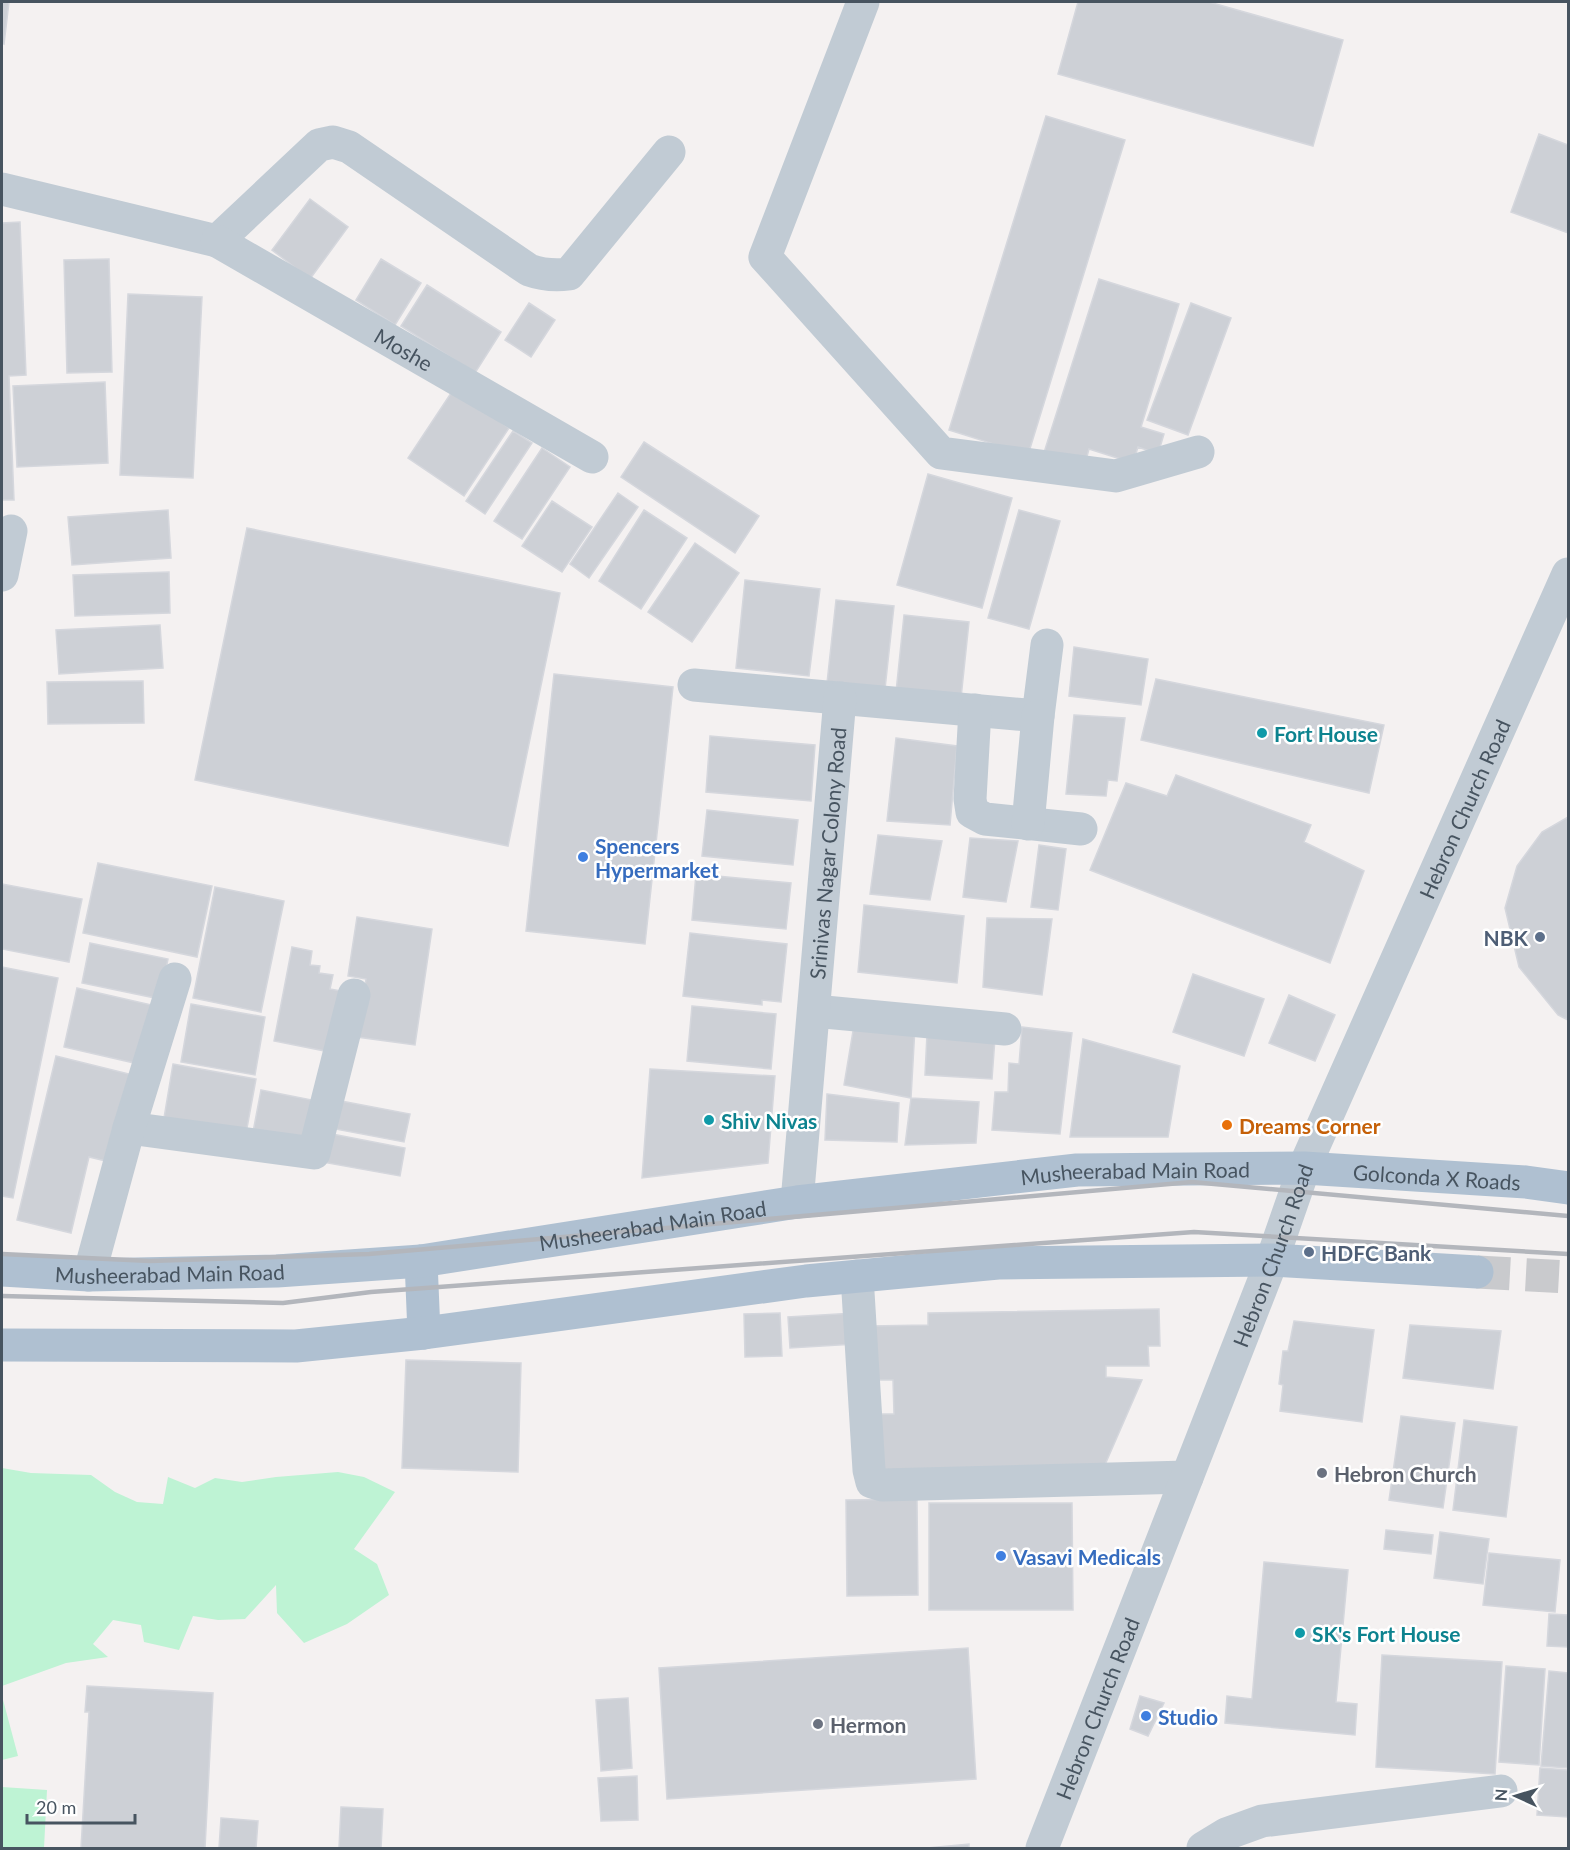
<svg xmlns="http://www.w3.org/2000/svg" width="1570" height="1850" viewBox="0 0 1570 1850" font-family="Lato,sans-serif">
  <style>
    .green { fill: #bef3d4 }
    .building { fill: #cdd0d6; stroke: #d5d7dd; stroke-width: 1.5 }
    .lines { fill: none; stroke-linecap: round; stroke-linejoin: round }
    .primary-tunnel { stroke: #c9cacd; stroke-width: 33; stroke-dasharray: 33 16; stroke-linecap: butt }
    .minor { stroke: #c1cbd4; stroke-width: 33 }
    .primary { stroke: #afc0d1; stroke-width: 33 }
    .rail { stroke: #b3b6bc; stroke-width: 4.5 }
    .culture-dot { fill: #0f9aa8; stroke: #fff; stroke-width: 2 }
    .shop-dot { fill: #3f7fe0; stroke: #fff; stroke-width: 2 }
    .service-dot { fill: #5c6f8a; stroke: #fff; stroke-width: 2 }
    .food-dot { fill: #e8710a; stroke: #fff; stroke-width: 2 }
    .worship-dot { fill: #6b7280; stroke: #fff; stroke-width: 2 }
    .labels { text-anchor: middle; dominant-baseline: central; stroke-width: 5; stroke-linejoin: round; paint-order: stroke }
    .street-label { font-size: 21px; fill: #475460; stroke: #fff }
    .culture-label { font-size: 21px; font-weight: bold; fill: #0d838f; stroke: #fff; text-anchor: start }
    .shop-label { font-size: 21px; font-weight: bold; fill: #366cbe; stroke: #fff; text-anchor: start }
    .service-label { font-size: 21px; font-weight: bold; fill: #4e5e75; stroke: #fff; text-anchor: end }
    .food-label { font-size: 21px; font-weight: bold; fill: #c56008; stroke: #fff; text-anchor: start }
    .worship-label { font-size: 21px; font-weight: bold; fill: #5b616d; stroke: #fff; text-anchor: start }
  </style>
  <rect width="100%" height="100%" fill="#f4f1f1"/>
  <path class="green" d="M2,1468L31,1473L91,1475L115,1492L137,1502L163,1504L168,1477L195,1488L215,1478L242,1482L276,1477L338,1472L364,1477L395,1492L354,1549L377,1564L389,1595L347,1624L304,1643L277,1613L276,1585L245,1619L218,1620L193,1616L179,1650L144,1642L141,1625L113,1620L93,1644L108,1657L66,1663L2,1686Z
    M2,1696L18,1756L2,1760Z
    M2,1787L47,1790L44,1848H2Z"/>
  <path class="building" d="M2,2H9L4,44L2,43Z
    M1078,2H1209L1343,40L1313,146L1058,74Z
    M1046,116L1125,140L1028,455L949,430Z
    M1539,134L1568,145V233L1511,212Z
    M310,199L348,227L310,279L272,250Z
    M20,222L26,375L9,376L14,500H2V223Z
    M109,259L112,372L67,373L64,260Z
    M381,259L421,283L395,325L356,300Z
    M1099,279L1179,304L1141,427L1164,434L1158,454L1138,447L1133,463L1089,449L1082,475L1041,462Z
    M427,285L501,332L475,373L401,326Z
    M128,294L202,297L193,478L120,475Z
    M529,303L555,320L531,357L505,340Z
    M1191,303L1231,318L1188,435L1147,420Z
    M105,382L108,463L17,467L13,386Z
    M453,390L509,428L464,496L408,458Z
    M513,431L532,443L485,514L466,501Z
    M644,442L759,516L735,553L621,477Z
    M542,448L570,467L522,539L494,521Z
    M928,474L1012,498L982,608L897,585Z
    M618,493L638,507L589,578L570,564Z
    M552,501L592,527L562,572L522,546Z
    M168,510L171,558L72,565L68,517Z
    M644,510L687,538L641,609L599,581Z
    M1019,510L1060,521L1029,629L988,618Z
    M247,528L560,593L508,846L195,780Z
    M695,543L739,573L692,642L648,612Z
    M169,572L170,613L75,616L73,575Z
    M745,580L820,589L809,676L736,668Z
    M836,600L894,606L885,689L827,683Z
    M904,615L969,622L961,698L896,692Z
    M160,625L163,668L59,674L56,630Z
    M1074,647L1148,659L1141,705L1069,696Z
    M554,674L673,687L645,944L526,931Z
    M1156,679L1384,725L1369,793L1141,740Z
    M143,681L144,723L48,724L47,682Z
    M1074,715L1125,718L1117,781L1108,780L1106,796L1066,794Z
    M710,736L815,745L811,801L706,792Z
    M896,738L957,746L950,825L887,821Z
    M1176,775L1311,825L1304,842L1364,871L1330,963L1090,870L1126,783L1167,796Z
    M707,810L798,820L793,865L702,856Z
    M1568,817V1020L1558,1015L1519,967L1505,908L1517,866L1542,832Z
    M878,835L942,841L930,900L870,894Z
    M970,838L1018,841L1006,902L963,897Z
    M1039,845L1066,849L1058,910L1031,907Z
    M98,863L212,886L197,957L83,933Z
    M696,874L791,883L786,929L692,920Z
    M2,884L82,899L69,962L2,949Z
    M215,887L284,901L261,1012L193,998Z
    M864,905L964,916L957,983L858,972Z
    M357,917L432,929L415,1045L357,1037L366,979L348,976Z
    M987,918L1052,919L1042,995L983,987Z
    M690,933L787,944L781,1002L762,1000V1005L683,996Z
    M90,943L168,959L160,999L82,983Z
    M292,947L312,951L310,965L320,966L319,973L333,975L330,989L347,992L335,1053L274,1041Z
    M2,967L58,978L13,1198L2,1196Z
    M1193,974L1264,999L1244,1056L1173,1032Z
    M77,988L156,1006L143,1065L64,1047Z
    M1289,995L1335,1015L1315,1061L1269,1043Z
    M191,1004L265,1017L255,1075L181,1062Z
    M692,1006L776,1014L771,1069L687,1061Z
    M854,1025L915,1027L911,1098L844,1085Z
    M1022,1027L1072,1033L1060,1134L992,1130L995,1092H1008L1009,1063L1019,1064Z
    M927,1034L995,1038L992,1079L925,1075Z
    M1083,1039L1180,1066L1168,1137H1070Z
    M56,1056L133,1075L106,1161L89,1157L71,1233L17,1220Z
    M173,1064L256,1079L245,1139L163,1124Z
    M650,1069L775,1076L768,1163L642,1178Z
    M261,1090L317,1101L310,1143L253,1132Z
    M827,1094L899,1103L897,1142L825,1140Z
    M911,1098L979,1102L976,1143L905,1145Z
    M336,1100L410,1114L404,1142L330,1128Z
    M327,1133L405,1148L400,1176L322,1162Z
    M1159,1309L1160,1346H1148L1149,1366H1106V1377L1142,1380L1104,1467L875,1477L874,1414H894L893,1380H872L871,1326L928,1325V1313Z
    M780,1313L782,1356L745,1357L744,1314Z
    M854,1313L855,1344L790,1348L788,1317Z
    M1294,1321L1374,1330L1362,1422L1280,1411L1283,1385L1279,1384L1283,1351H1288Z
    M1410,1325L1501,1331L1493,1389L1403,1378Z
    M406,1360L521,1363L518,1472L402,1468Z
    M1401,1416L1455,1423L1443,1508L1389,1500Z
    M1464,1420L1517,1427L1506,1517L1453,1510Z
    M917,1499L918,1595L847,1596L846,1500Z
    M929,1503H1072L1073,1610H929Z
    M1386,1530L1433,1535L1431,1554L1384,1549Z
    M1440,1532L1489,1539L1483,1584L1434,1578Z
    M1489,1553L1560,1560L1555,1612L1483,1605Z
    M1264,1562L1348,1570L1336,1702L1357,1704L1355,1735L1225,1723L1227,1696L1252,1699Z
    M1549,1614L1568,1615V1647L1547,1646Z
    M968,1648L976,1779L667,1799L659,1668Z
    M1382,1655L1502,1662L1495,1774L1376,1767Z
    M1506,1666L1545,1669L1539,1765L1499,1762Z
    M1549,1671L1568,1673V1768L1541,1766Z
    M87,1686L213,1693L205,1848H81L89,1712H85Z
    M1140,1696L1164,1703L1148,1736L1130,1729Z
    M628,1698L632,1768L601,1771L596,1700Z
    M1540,1768L1568,1770V1817L1537,1815Z
    M637,1776L638,1820L601,1821L598,1778Z
    M341,1807L383,1809L381,1848H339Z
    M221,1818L258,1821L256,1848H219Z
    M969,1844V1848H927Z"/>
  <g class="lines">
    <path class="primary-tunnel" d="M1477,1272L1568,1277"/>
    <g class="minor">
      <path d="M863,2L765,257L941,453L1116,476L1198,452"/>
      <path d="M2,189L217,241L319,145L333,142L349,147L529,270C543,275 554,276 569,274L669,152"/>
      <path id="s1" d="M217,241L592,457"/>
      <path d="M2,575L11,531"/>
      <path d="M694,685L1038,716L1047,645"/>
      <path d="M975,710L970,799L972,812L985,819L1081,829"/>
      <path d="M1028,824L1038,716"/>
      <path d="M814,1011L1005,1029"/>
      <path d="M129,1128L314,1153L354,995"/>
      <path id="s2" d="M797,1202L840,698"/>
      <path d="M89,1275L129,1128L175,979"/>
      <path d="M857,1276L869,1470L872,1482L882,1485L1187,1477"/>
      <path id="s3" d="M1042,1848L1272,1260L1304,1168L1568,574"/>
      <path d="M1203,1848L1226,1834L1262,1821L1501,1791"/>
    </g>
    <g class="primary">
      <path d="M421,1261L424,1333"/>
      <path id="s4" d="M2,1270L89,1275L277,1271L421,1261L797,1202L1077,1170L1304,1168L1526,1182L1568,1188"/>
      <path d="M2,1345L296,1346L424,1333L806,1281L998,1263L1272,1260L1477,1272"/>
    </g>
    <path class="rail" d="M2,1254L150,1261L369,1254L1192,1182L1568,1216
      M2,1296L283,1303L371,1292L1194,1232L1568,1254"/>
  </g>
  <g class="culture-dot">
    <circle cx="1262" cy="733" r="6"/>
    <circle cx="709" cy="1120" r="6"/>
    <circle cx="1300" cy="1633" r="6"/>
  </g>
  <g class="shop-dot">
    <circle cx="583" cy="857" r="6"/>
    <circle cx="1001" cy="1556" r="6"/>
    <circle cx="1146" cy="1716" r="6"/>
  </g>
  <g class="service-dot">
    <circle cx="1540" cy="937" r="6"/>
    <circle cx="1309" cy="1252" r="6"/>
  </g>
  <circle class="food-dot" cx="1227" cy="1125" r="6"/>
  <g class="worship-dot">
    <circle cx="1322" cy="1473" r="6"/>
    <circle cx="818" cy="1724" r="6"/>
  </g>
  <g class="labels">
    <g class="street-label">
      <text stroke="none"><textPath href="#s1" startOffset="216">Moshe</textPath></text>
      <text stroke="none"><textPath href="#s3" startOffset="1122">Hebron Church Road</textPath></text>
      <text stroke="none"><textPath href="#s2" startOffset="350">Srinivas Nagar Colony Road</textPath></text>
      <text stroke="none"><textPath href="#s4" startOffset="1140">Musheerabad Main Road</textPath></text>
      <text stroke="none"><textPath href="#s4" startOffset="1442">Golconda X Roads</textPath></text>
      <text stroke="none"><textPath href="#s4" startOffset="654">Musheerabad Main Road</textPath></text>
      <text stroke="none"><textPath href="#s3" startOffset="636">Hebron Church Road</textPath></text>
      <text stroke="none"><textPath href="#s4" startOffset="168">Musheerabad Main Road</textPath></text>
      <text stroke="none"><textPath href="#s3" startOffset="150">Hebron Church Road</textPath></text>
    </g>
    <g class="culture-label">
      <text x="1274" y="733">Fort House</text>
      <text x="721" y="1120">Shiv Nivas</text>
      <text x="1312" y="1633">SK's Fort House</text>
    </g>
    <g class="shop-label">
      <text x="595" y="845">Spencers<tspan x="595" dy="24">Hypermarket</tspan></text>
      <text x="1013" y="1556">Vasavi Medicals</text>
      <text x="1158" y="1716">Studio</text>
    </g>
    <g class="service-label">
      <text x="1528" y="937">NBK</text>
      <text x="1321" y="1252" text-anchor="start">HDFC Bank</text>
    </g>
    <g class="food-label">
      <text x="1239" y="1125">Dreams Corner</text>
    </g>
    <g class="worship-label">
      <text x="1334" y="1473">Hebron Church</text>
      <text x="830" y="1724">Hermon</text>
    </g>
  </g>
  <rect width="1570" height="1850" fill="none" stroke="#475460" stroke-width="6"/>
  <g transform="translate(1516 1796) rotate(274)" stroke="#ffffff" stroke-width="4.5" paint-order="stroke">
  <path d="M0-4.5L10 22L0 15L-10 22Z" fill="#475460"/>
  <text y="-9" font-size="16" font-weight="bold" text-anchor="middle" fill="#475460">N</text>
  </g>
  <path d="M27 1814v9h108v-9" fill="none" stroke="#475460" stroke-width="3"/>
  <text x="36" y="1814" font-size="18" fill="#475460" stroke="#ffffff" stroke-width="4.5" paint-order="stroke">20 m</text>
</svg>
